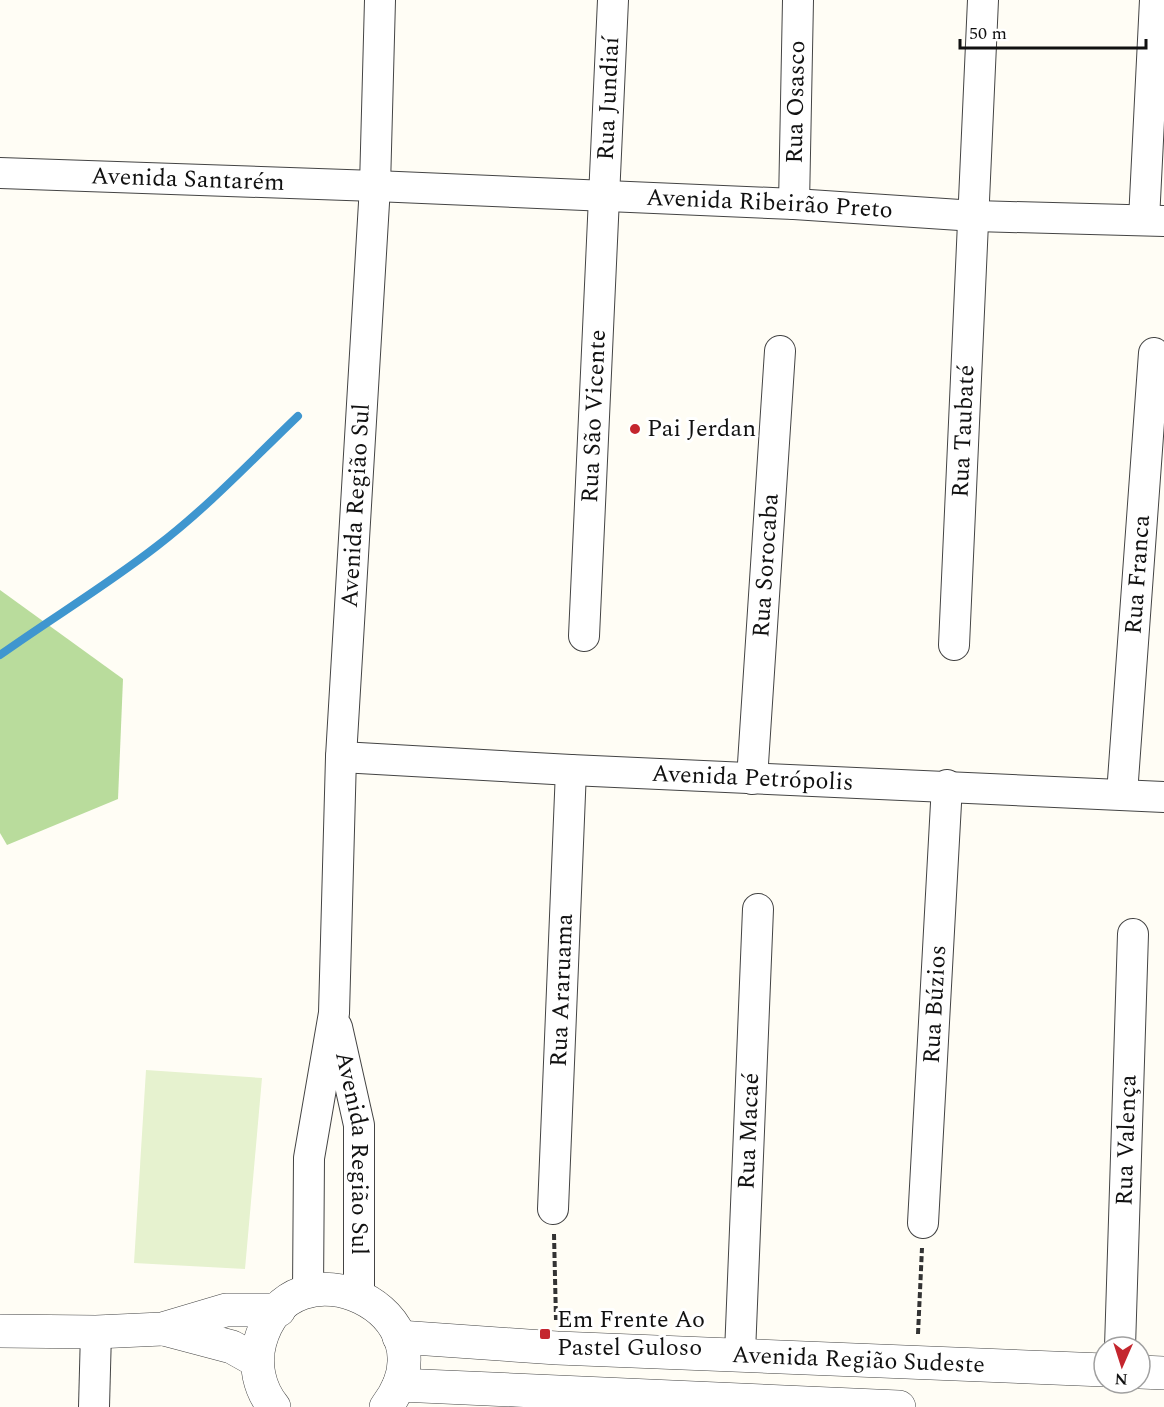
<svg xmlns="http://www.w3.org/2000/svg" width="1164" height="1407" viewBox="0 0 1164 1407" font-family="Spectral,serif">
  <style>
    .forest { fill: #b9dc9c }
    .pitch { fill: #e6f2cf }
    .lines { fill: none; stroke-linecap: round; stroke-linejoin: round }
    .stream { stroke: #3f96cf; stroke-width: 8 }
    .minor-casing { stroke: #444; stroke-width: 32 }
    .tertiary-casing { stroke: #444; stroke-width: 34 }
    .path { stroke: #333; stroke-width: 4; stroke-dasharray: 6 3; stroke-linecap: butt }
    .minor { stroke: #fff; stroke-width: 30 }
    .tertiary { stroke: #fff; stroke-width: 33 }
    .poi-dot { fill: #c4262e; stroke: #fff; stroke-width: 2 }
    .labels { text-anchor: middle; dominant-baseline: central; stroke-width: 6; stroke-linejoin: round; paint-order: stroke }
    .street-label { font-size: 24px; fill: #111; stroke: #fff }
    .poi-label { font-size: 24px; fill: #111; stroke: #fff; text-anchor: start }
  </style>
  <rect width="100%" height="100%" fill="#fffdf5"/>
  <path class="forest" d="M0,590L123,679L118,799L7,845L0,833Z"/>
  <path class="pitch" d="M146,1070L262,1078L245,1269L134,1263Z"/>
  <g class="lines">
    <path class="stream" d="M0,655C52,618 107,585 157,546C208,507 252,460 298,416"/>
    <g class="minor-casing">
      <g id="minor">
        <path id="s1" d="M0,173L375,186L794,204L975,216L1164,221"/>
        <path id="s2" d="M794,204L798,0"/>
        <path d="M1144,220L1155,0"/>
        <path id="s3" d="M584,636L613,0"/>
        <path id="s4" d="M954,645L983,0"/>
        <path id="s5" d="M341,757L571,770L1164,797"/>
        <path id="s6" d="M752,779L780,351"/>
        <path id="s7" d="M1122,794L1154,353"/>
        <path id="s8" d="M337,1027L359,1125V1294"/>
        <path id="s9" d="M553,1209L571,770"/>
        <path id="s10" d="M923,1223L947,785"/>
        <path id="s11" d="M308,1292L309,1158L334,1013L341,757L375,186L380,0"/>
        <path id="s12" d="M1120,1347L1133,934"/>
        <path id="s13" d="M740,1353L758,909"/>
        <path d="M94,1407L96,1332"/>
      </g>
    </g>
    <g class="tertiary-casing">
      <g id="tertiary">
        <path d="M164,1329L232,1347L257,1361"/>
        <path d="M0,1331L96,1332L162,1329L226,1310H279"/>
        <path id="s14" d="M399,1337L557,1348L1104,1370"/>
        <path d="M1140,1372L1164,1373"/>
        <path d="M399,1385L899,1407"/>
        <path d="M274,1407C259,1389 254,1364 260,1342C290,1233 459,1312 386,1407"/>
      </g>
    </g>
    <path class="path" d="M554,1234L556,1320
      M918,1334L922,1248"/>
    <use href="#minor" class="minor"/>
    <use href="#tertiary" class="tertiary"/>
  </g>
  <g class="poi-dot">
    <circle cx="635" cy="429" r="6"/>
    <rect x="539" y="1328" width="12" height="12" rx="3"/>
  </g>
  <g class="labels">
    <g class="street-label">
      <text stroke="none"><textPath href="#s3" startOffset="538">Rua Jundiaí</textPath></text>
      <text stroke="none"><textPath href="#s2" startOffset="102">Rua Osasco</textPath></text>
      <text stroke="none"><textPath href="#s1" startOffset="188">Avenida Santarém</textPath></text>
      <text stroke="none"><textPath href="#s1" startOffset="770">Avenida Ribeirão Preto</textPath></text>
      <text stroke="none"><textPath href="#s3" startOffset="220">Rua São Vicente</textPath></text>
      <text stroke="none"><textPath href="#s4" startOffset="214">Rua Taubaté</textPath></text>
      <text stroke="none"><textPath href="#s11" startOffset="789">Avenida Região Sul</textPath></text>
      <text stroke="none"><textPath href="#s6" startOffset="214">Rua Sorocaba</textPath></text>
      <text stroke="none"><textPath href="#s7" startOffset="220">Rua Franca</textPath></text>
      <text stroke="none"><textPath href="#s5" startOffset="412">Avenida Petrópolis</textPath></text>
      <text stroke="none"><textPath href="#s9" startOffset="219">Rua Araruama</textPath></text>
      <text stroke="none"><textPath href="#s10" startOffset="219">Rua Búzios</textPath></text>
      <text stroke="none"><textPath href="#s13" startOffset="222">Rua Macaé</textPath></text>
      <text stroke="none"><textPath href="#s12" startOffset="207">Rua Valença</textPath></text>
      <text stroke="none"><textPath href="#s8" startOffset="128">Avenida Região Sul</textPath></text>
      <text stroke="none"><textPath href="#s14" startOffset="460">Avenida Região Sudeste</textPath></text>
    </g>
    <g class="poi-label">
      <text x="647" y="429">Pai Jerdan</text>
      <text x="557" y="1320">Em Frente Ao<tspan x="557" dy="28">Pastel Guloso</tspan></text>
    </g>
  </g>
  <g transform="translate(1122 1365) rotate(183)"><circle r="28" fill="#ffffff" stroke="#a0a0a0" stroke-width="1.5"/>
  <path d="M0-4.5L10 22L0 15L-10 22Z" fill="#c4262e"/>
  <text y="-9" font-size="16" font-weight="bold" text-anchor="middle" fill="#111111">N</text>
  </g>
  <path d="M960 39v9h186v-9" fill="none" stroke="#111111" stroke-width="3"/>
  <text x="969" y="39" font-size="18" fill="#111111" stroke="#ffffff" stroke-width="4.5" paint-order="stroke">50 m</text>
</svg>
